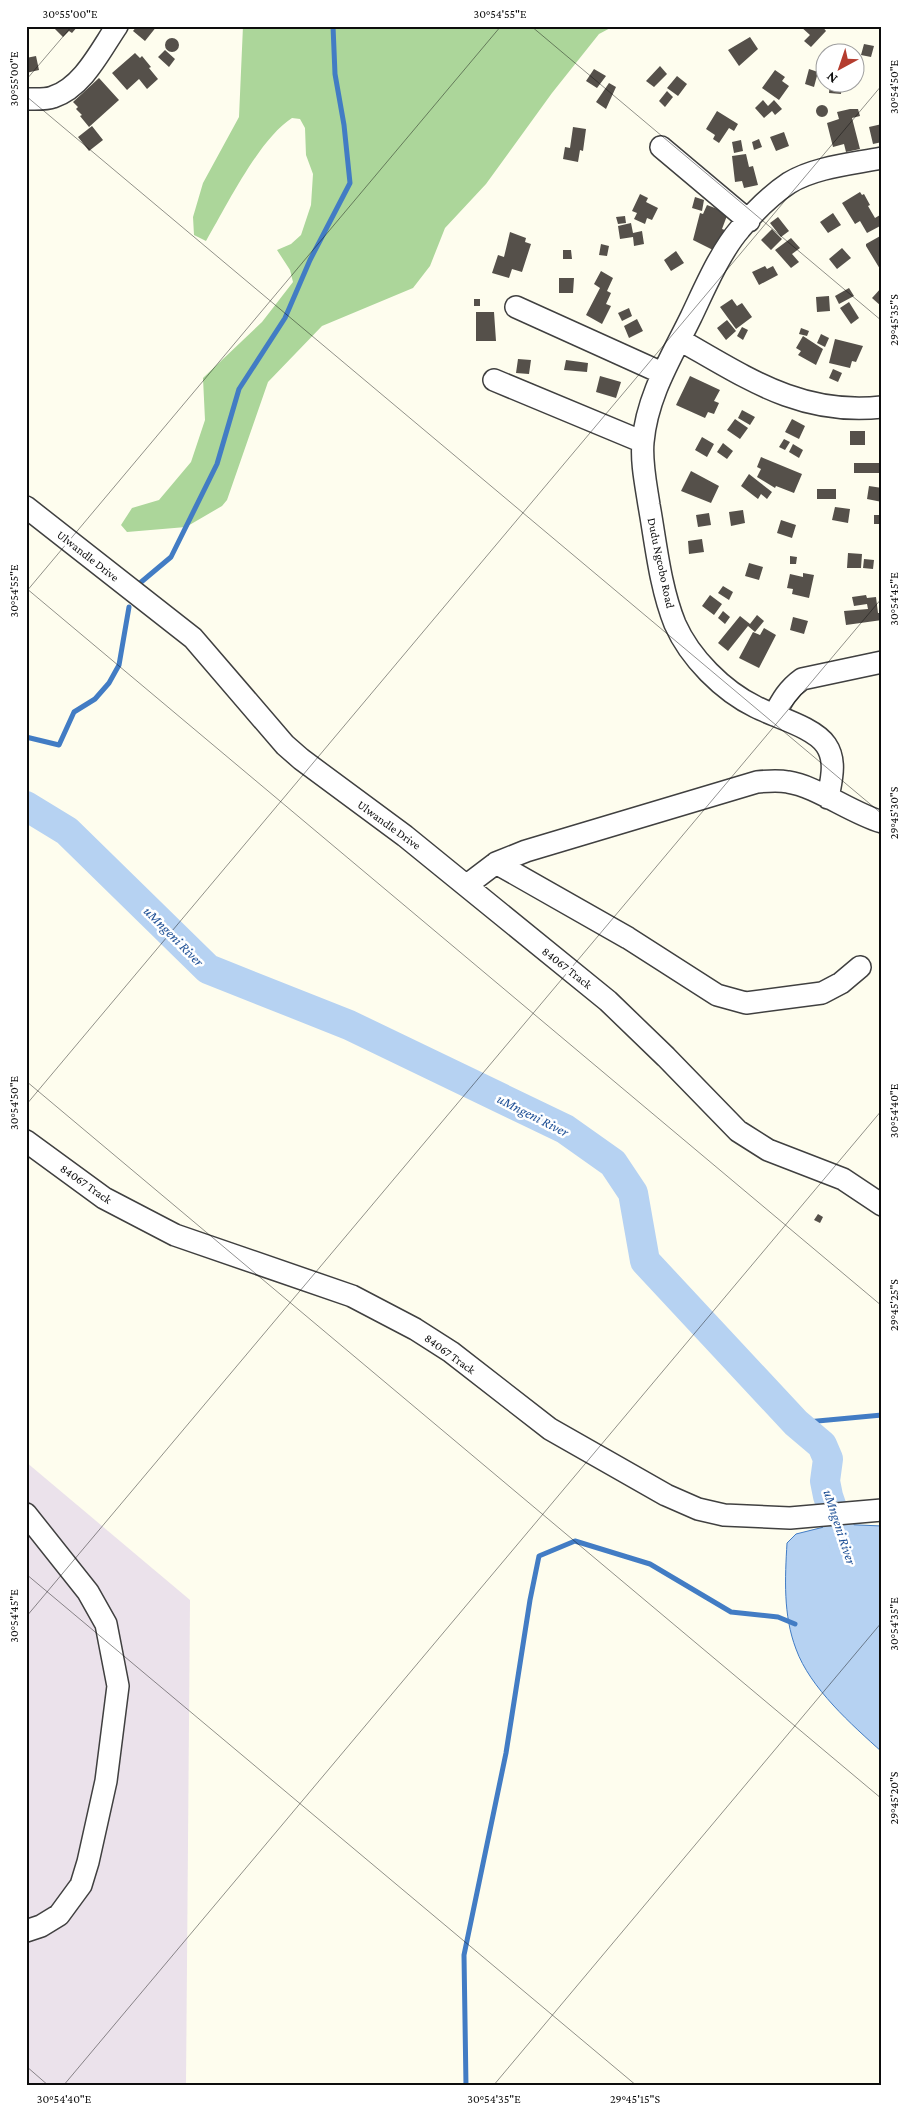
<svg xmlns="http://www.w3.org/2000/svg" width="908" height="2112" viewBox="0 0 908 2112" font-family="'Crimson Pro',serif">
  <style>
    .industrial { fill: #ebe2eb }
    .forest { fill: #acd69a }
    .water { fill: #b6d2f2; stroke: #427cc4 }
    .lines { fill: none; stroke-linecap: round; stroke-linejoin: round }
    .stream { stroke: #427cc4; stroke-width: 5 }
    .river { stroke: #b6d2f2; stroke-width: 30 }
    .building { fill: #55504a }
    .minor-casing { stroke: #404040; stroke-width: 24 }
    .minor { stroke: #fff; stroke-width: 21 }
    .ticks { fill: none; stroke: #0d0d0d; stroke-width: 1; stroke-opacity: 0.45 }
    .labels { text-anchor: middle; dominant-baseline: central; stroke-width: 5; stroke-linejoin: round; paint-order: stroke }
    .street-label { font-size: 12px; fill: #0d0d0d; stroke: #fff }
    .water-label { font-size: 14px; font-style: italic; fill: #1f5096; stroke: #fff }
    .neatline { fill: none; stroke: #0d0d0d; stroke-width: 2 }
    .ticks-label { font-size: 12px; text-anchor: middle; fill: #0d0d0d }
  </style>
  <rect width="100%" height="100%" fill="#fefdee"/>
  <path class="industrial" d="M26,1462L190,1600L186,2086H26Z"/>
  <path class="forest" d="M243,26H614L599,34L552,93L486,184L445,228L430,266L413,288L322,326L268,382L227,500L222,506L186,527L127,532L121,525L132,508L159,500L191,462L205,420L203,378L262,322L293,282L290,270L277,250L291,244L301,235L311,205L313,174L306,155L305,128L300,119L292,118C259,139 226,207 206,241L194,235L193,217L203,183L239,117Z"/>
  <path class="water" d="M836,1524L882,1526V1752C852,1725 810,1688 796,1649C783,1615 785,1578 787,1543L796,1534Z"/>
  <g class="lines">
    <path class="stream" d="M140,583L171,557L217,464L239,389L285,318L310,260L350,183L344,125L335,74L333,26
      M26,737L59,745L74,712L95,699L109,683L119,665L129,607
      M796,1423L882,1415
      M466,2086L464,1955L506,1753L530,1600L539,1556L575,1541L650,1564L731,1612L778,1617L795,1624"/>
    <path class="river" d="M26,806L67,831L208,969L349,1025L565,1129L613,1163L633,1193L645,1261L796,1423L822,1445L828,1459L825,1481L828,1496L844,1543"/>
  </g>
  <path class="building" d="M52,26H78L72,33L69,31L63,37Z
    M137,26H157L145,41L133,31Z
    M800,26H822L826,31L811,47L804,41L810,35Z
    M750,37L758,49L739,66L728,50Z
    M165 45a7 7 0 1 1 14 0a7 7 0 1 1-14 0Z
    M864,44L874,46L871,57L861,55Z
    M165,50L175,59L169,67L158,57Z
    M135,53L140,58L142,56L151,67L149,68L158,79L147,89L139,79L127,90L112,73Z
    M36,56L39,70L26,73V58Z
    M660,66L667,74L654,87L646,81Z
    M594,69L606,76L597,88L586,81Z
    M809,69L818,72L814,87L805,84Z
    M775,70L785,77L782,81L789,86L779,100L762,88Z
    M677,76L687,84L678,96L667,88Z
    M99,78L119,100L89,127L80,116L82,115L76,109L78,107L73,102Z
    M830,82H842L841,94L829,93Z
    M609,83L616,87L606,109L596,102Z
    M667,91L673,97L665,107L659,101Z
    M763,100L768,106L774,100L782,109L775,115L772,111L764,118L755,108Z
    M816 111a6 6 0 1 1 12 0a6 6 0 1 1-12 0Z
    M850,109H858L860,116L852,118L860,149L846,152L844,144L833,147L827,123L839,119L837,112Z
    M717,111L738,124L734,131L729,128L719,143L713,139L715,135L706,129Z
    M882,124V142L873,144L869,127Z
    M92,126L103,140L89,151L78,137Z
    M573,127L586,129L583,151L580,150L578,162L563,159L565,147L570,148Z
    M784,132L789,146L776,151L770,137Z
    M759,139L762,147L754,150L752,142Z
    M741,140L743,151L734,153L732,142Z
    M746,154L749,167L753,166L758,185L744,188L742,181L735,182L732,156Z
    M860,192L862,195L864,194L870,205L868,206L875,218L880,215L882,218V225L867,233L860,221L855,224L842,203Z
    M640,194L648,198L646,202L658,208L652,220L647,218L645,224L634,219L637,213L632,211Z
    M695,197L704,200L702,211L692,208Z
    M707,205L728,213L722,229L725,230L718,247L715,251L693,240L700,213L703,214Z
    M833,213L841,225L828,233L820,222Z
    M625,216L626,223L618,224L616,217Z
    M778,217L789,231L781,237L770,223Z
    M631,223L633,233L642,231L644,244L634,246L633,237L620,239L618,226Z
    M772,229L782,239L771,250L761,240Z
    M510,232L526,238L525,242L531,244L522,272L512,269L509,278L492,273L498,255L504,257Z
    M882,235V269H880L866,246V244Z
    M791,238L800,248L792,254L799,262L791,268L775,250Z
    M601,244L609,246L607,256L599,255Z
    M842,248L851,258L837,269L829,259Z
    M563,250H571L572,259H563Z
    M676,251L684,263L671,271L664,260Z
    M765,266L767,269L773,266L778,275L759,285L752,272Z
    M601,271L613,278L607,291L611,293L606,304L611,306L602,324L586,315L600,288L594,284Z
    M559,278H574L573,293H559Z
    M882,287V305L881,306L872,298Z
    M849,288L854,296L839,304L835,296Z
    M829,296L830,311L817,312L816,297Z
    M474,299H480V306H474Z
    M732,299L737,306L742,303L752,317L736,329L720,307Z
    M849,302L859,318L851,324L840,308Z
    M629,308L632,316L622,321L618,313Z
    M476,312H494L496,341H476Z
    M637,319L643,331L629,338L624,326Z
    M727,320L736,331L726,340L717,328Z
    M742,327L748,330L743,340L737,336Z
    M801,328L809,331L807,336L799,334Z
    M821,334L829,338L825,347L817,343Z
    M803,336L823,349L816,365L798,355L801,351L796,348Z
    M835,339L863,346L856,362L852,361L850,368L829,363Z
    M518,359L531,360L529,374L516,373Z
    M566,360L588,363L587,372L564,370Z
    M833,369L842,373L838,382L829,378Z
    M600,376L621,382L616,398L596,392Z
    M690,376L720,390L714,401L719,403L714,414L708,412L705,418L676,405Z
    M742,410L755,417L750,425L738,418Z
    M735,419L748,428L740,439L727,430Z
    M792,419L805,426L799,439L785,432Z
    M850,431H865V445H850Z
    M702,437L714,444L707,457L695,450Z
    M784,439L790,442L785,450L779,447Z
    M723,443L733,451L727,459L717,452Z
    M793,444L803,450L799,458L789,452Z
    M761,457L802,474L794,493L776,486L775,488L757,477L761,469L757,467Z
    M854,463H879V473H854Z
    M691,471L719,486L711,503L681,491Z
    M749,474L772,492L767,499L761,494L758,499L741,486Z
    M869,486L882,488V502L867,499Z
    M817,489H836V499H817Z
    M835,507L850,509L848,523L832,520Z
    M743,510L745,523L731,526L729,512Z
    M709,513L711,525L698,527L696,515Z
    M874,515H882V524H874Z
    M781,520L796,525L792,538L777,533Z
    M702,539L704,552L689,554L688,541Z
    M848,553L862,554L861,568H847Z
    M790,556L797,557L796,564H790Z
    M864,559L874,560L873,569L863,568Z
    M749,563L763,567L759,580L745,576Z
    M803,573L814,575L809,598L792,594L793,589L787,588L790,574L803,577Z
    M723,586L733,592L729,600L718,593Z
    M710,595L722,604L714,615L702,606Z
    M866,595L867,598L876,597L878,613H881L882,620L846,625L844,611L868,609L867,604L854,606L852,597Z
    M723,611L730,617L725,624L718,618Z
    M757,615L764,621L755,632L748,626L728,651L718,643L740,616L750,624Z
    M793,617L808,621L804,634L790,630Z
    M764,628L776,635L759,668L739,658L753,632L760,635Z
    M818,1214L823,1217L820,1223L814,1220Z"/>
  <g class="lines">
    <g class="minor-casing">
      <path id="minor" d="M26,99C35,99 45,100 53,97C83,87 100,51 117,26
        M661,147L749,221
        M516,307L662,373
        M680,340C747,378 801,416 882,407
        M494,380L643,442
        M26,507L193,638L285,745L301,759L405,836L608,1001L666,1057L738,1131L768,1150L843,1179L882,1205
        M774,715C782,700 788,689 802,679L882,662
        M828,798C831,781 837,761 826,745C814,727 775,717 756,707C723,691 690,658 675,624C660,587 656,544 649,505C646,485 641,462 643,442C647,396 671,358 691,317C704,290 720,252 740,229C753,213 771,195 789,183C815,167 852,164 882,158
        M496,863L628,938L717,995L746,1003L822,993L841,983L860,967
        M467,885L496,863L526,851L757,782C767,781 778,780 788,782C816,786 851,813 882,822
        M26,1141L104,1198L175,1235L352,1296L415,1329L451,1352L550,1429L666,1495L698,1509L724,1515L790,1518L882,1510
        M26,1514L88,1592L106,1624L118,1686L106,1781L88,1862L81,1885L59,1915L41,1926L26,1931"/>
    </g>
    <use href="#minor" class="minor"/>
  </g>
  <path class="ticks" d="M531,26L882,321M26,80L72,26M26,96L882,814M26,588L882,1306M26,592L501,26M26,1081L882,1799M26,1105L882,85M26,1574L637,2086M26,1617L882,598M26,2066L49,2086M63,2086L882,1110M493,2086L882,1622"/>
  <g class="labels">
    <g class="street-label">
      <text transform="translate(88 556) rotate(38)">Ulwandle Drive</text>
      <text transform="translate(661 563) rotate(78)">Dudu Ngcobo Road</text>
      <text transform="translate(389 825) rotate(36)">Ulwandle Drive</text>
      <text transform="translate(567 968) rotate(38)">84067 Track</text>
      <text transform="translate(86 1184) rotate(35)">84067 Track</text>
      <text transform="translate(450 1354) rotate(36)">84067 Track</text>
    </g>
    <g class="water-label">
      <text transform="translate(174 936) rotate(45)">uMngeni River</text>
      <text transform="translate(533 1115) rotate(27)">uMngeni River</text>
      <text transform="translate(840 1527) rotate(72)">uMngeni River</text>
    </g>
  </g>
  <rect width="908" height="2112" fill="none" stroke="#ffffff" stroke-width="55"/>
  <g transform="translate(840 68) rotate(220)"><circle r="24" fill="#ffffff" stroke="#9e9e9e"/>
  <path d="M0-4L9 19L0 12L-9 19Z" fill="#b43c2e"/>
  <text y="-8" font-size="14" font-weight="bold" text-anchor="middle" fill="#0d0d0d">N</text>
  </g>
  <rect x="28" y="28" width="852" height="2056" class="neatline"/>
  <g class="ticks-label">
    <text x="70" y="18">30°55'00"E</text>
    <text x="500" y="18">30°54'55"E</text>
    <text transform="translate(14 79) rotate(-90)" y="4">30°55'00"E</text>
    <text transform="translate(894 87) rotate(-90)" y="4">30°54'50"E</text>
    <text transform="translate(894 320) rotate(-90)" y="4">29°45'35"S</text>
    <text transform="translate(14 591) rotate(-90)" y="4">30°54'55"E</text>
    <text transform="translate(894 599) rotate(-90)" y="4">30°54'45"E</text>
    <text transform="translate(894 813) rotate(-90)" y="4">29°45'30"S</text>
    <text transform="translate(14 1103) rotate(-90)" y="4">30°54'50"E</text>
    <text transform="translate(894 1111) rotate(-90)" y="4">30°54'40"E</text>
    <text transform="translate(894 1305) rotate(-90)" y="4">29°45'25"S</text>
    <text transform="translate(14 1616) rotate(-90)" y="4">30°54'45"E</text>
    <text transform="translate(894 1624) rotate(-90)" y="4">30°54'35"E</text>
    <text transform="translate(894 1798) rotate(-90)" y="4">29°45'20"S</text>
    <text x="64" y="2103">30°54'40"E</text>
    <text x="494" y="2103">30°54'35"E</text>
    <text x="635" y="2103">29°45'15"S</text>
  </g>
</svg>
